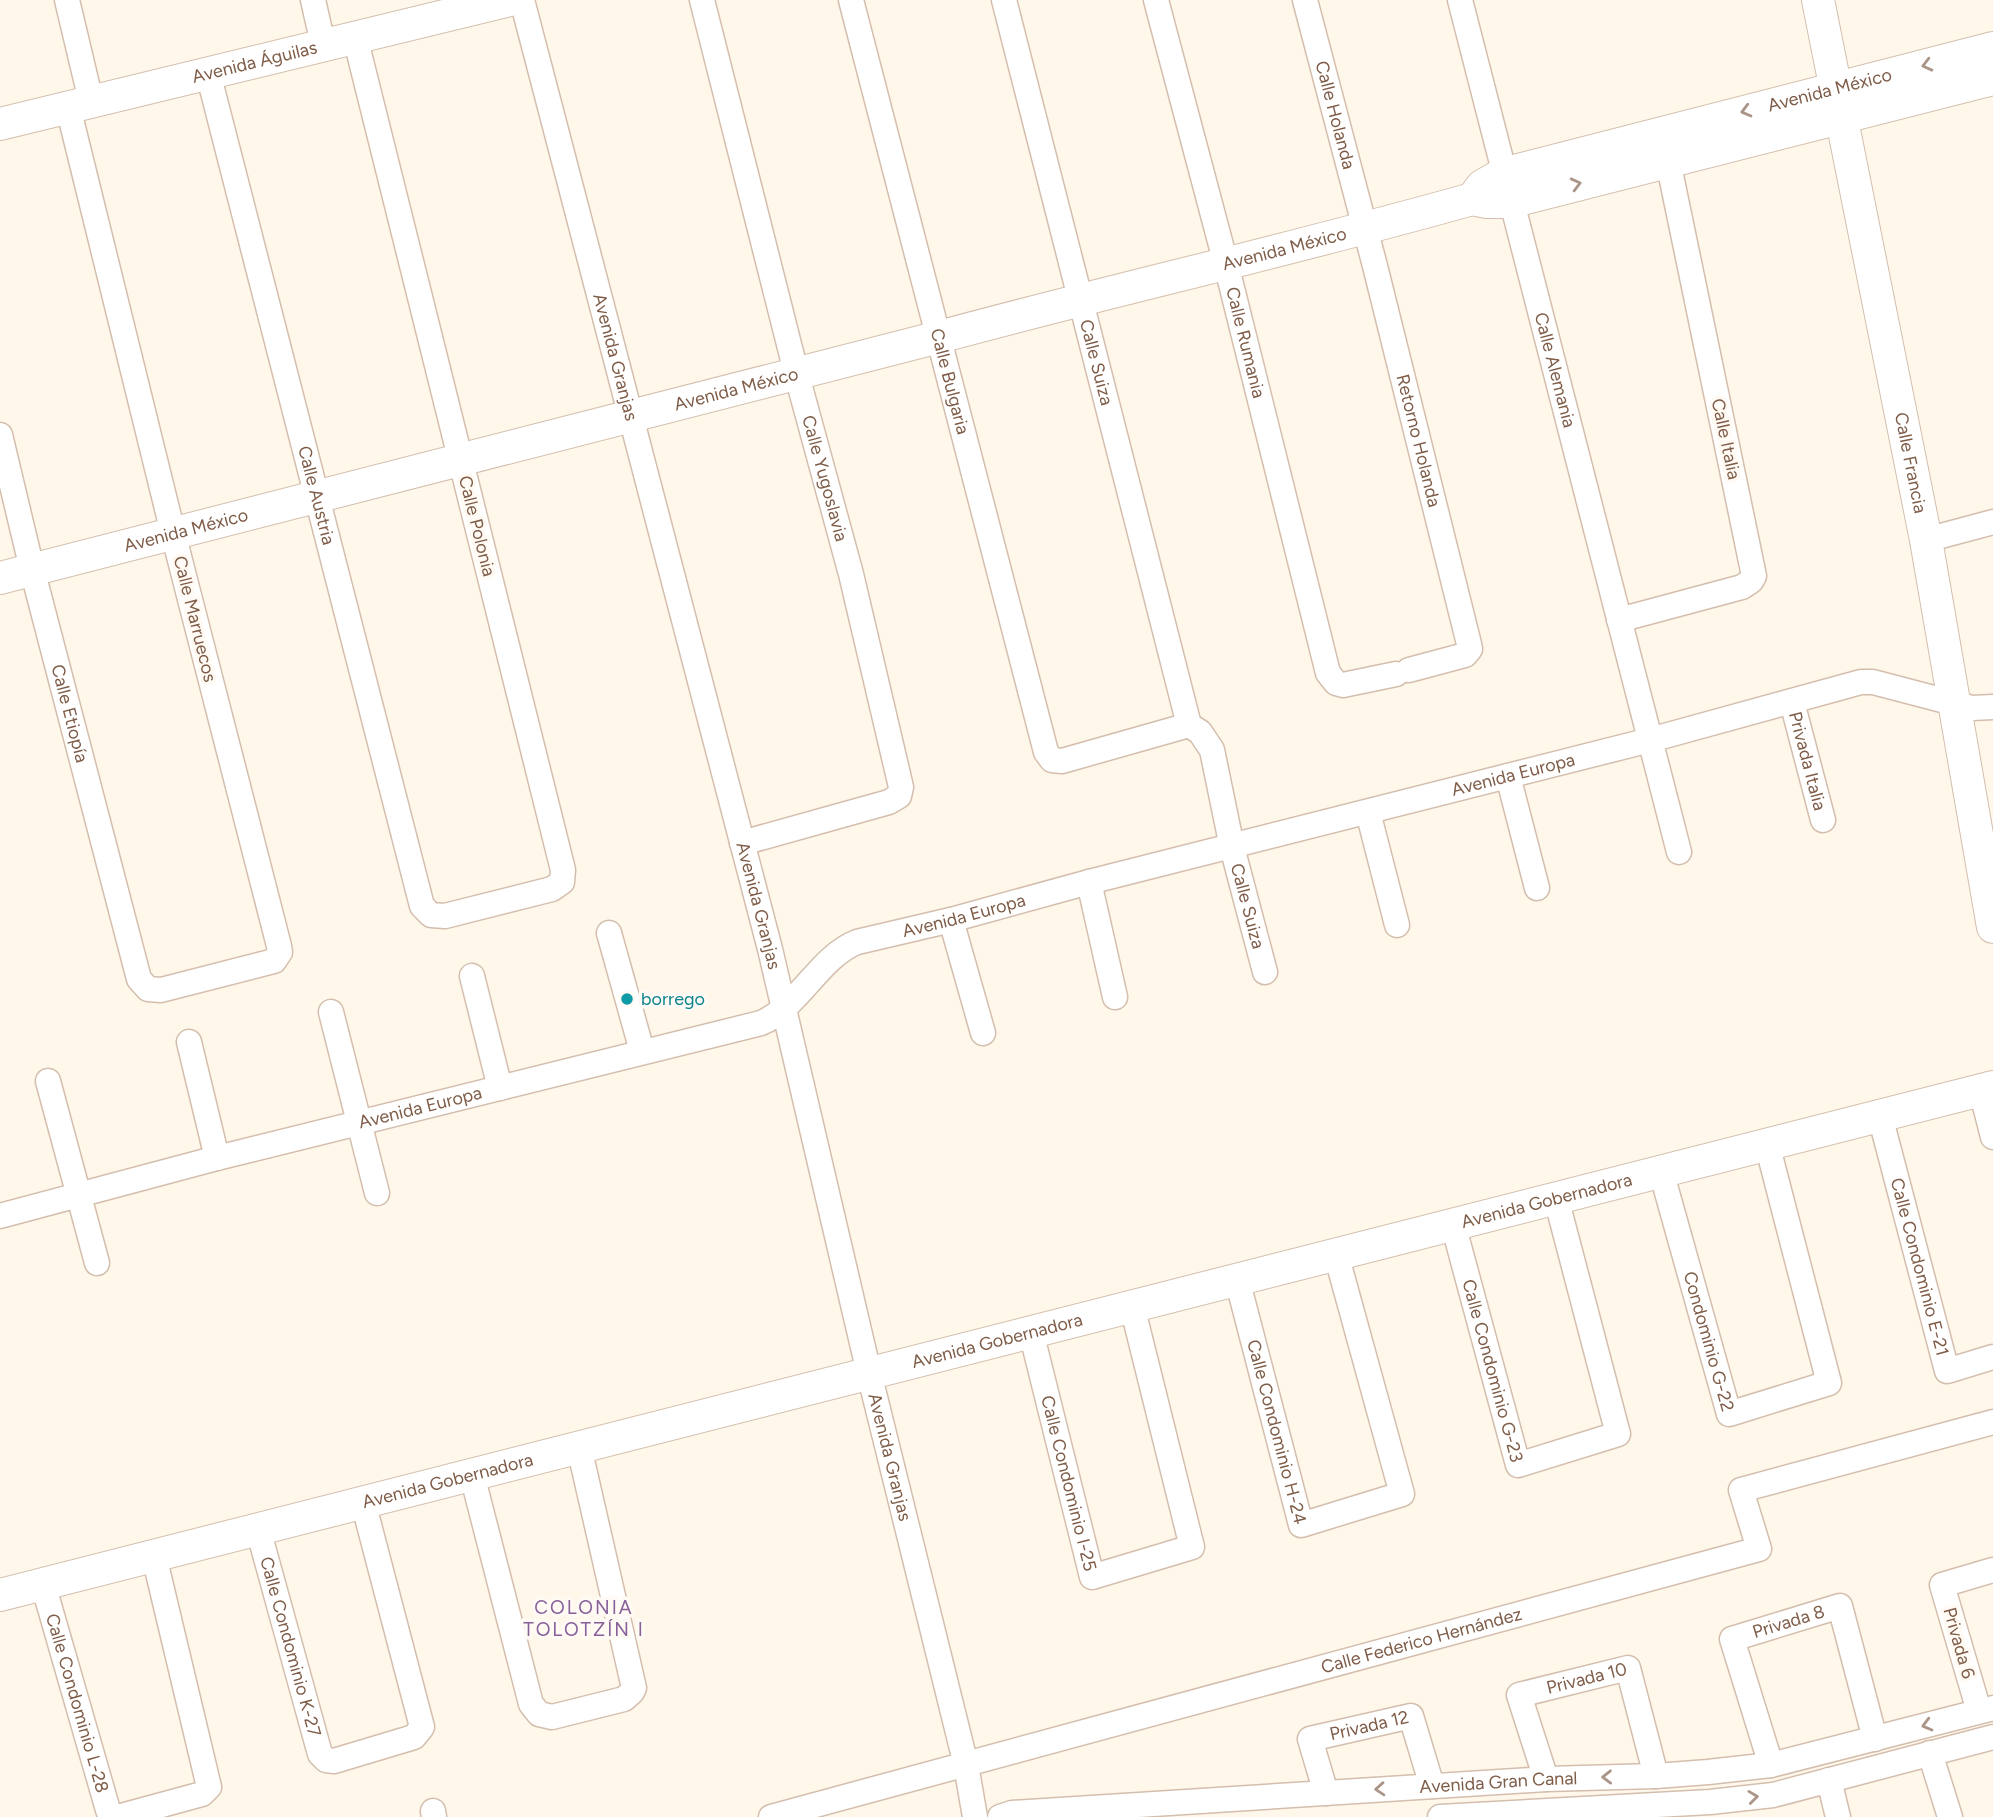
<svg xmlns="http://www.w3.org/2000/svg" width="1993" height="1817" viewBox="0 0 1993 1817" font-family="Figtree,sans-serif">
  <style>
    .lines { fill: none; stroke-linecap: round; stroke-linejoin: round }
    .minor-casing { stroke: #d4bead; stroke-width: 27 }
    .tertiary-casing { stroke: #d4bead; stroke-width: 34 }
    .minor { stroke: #fff; stroke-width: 24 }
    .tertiary { stroke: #fff; stroke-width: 32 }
    .oneway { stroke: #ab9588 }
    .culture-dot { fill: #0f9aa8; stroke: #fffaf3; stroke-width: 2.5 }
    .labels { text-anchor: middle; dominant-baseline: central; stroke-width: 7; stroke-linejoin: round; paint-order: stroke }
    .street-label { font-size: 18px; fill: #7e5c48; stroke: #fffaf3 }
    .culture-label { font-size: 18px; fill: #0d838f; stroke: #fffaf3; text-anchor: start }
    .neighbourhood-label { font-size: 19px; letter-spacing: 2px; fill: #87619a; stroke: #fffaf3 }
  </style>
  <rect width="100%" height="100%" fill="#fff7ea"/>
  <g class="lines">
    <g class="minor-casing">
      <g id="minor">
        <path d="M67,0L91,101"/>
        <path d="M313,0L323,44"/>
        <path id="s1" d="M522,0L770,949L869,1373L966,1765L975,1817"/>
        <path id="s2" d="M702,0L796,372L851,574L901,787L899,796L889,802L742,843"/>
        <path id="s3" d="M851,0L1046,752L1052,760L1062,761L1189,725"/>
        <path id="s4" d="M1004,0L1189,725L1200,732L1212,750L1232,847L1265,972"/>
        <path id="s5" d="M1156,0L1226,264L1328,673L1336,683L1343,685L1396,674"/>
        <path id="s6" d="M1305,0L1375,266L1469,644L1470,649L1465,655L1409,670"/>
        <path id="s7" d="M1460,0L1679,852"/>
        <path id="s8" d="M208,73L422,906L431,915L445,916L552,889L562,882L563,870L355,37"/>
        <path id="s9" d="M0,435L32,569L139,979L148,989L161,990L274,961L280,952L279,946L173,533L68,107"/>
        <path d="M1926,540L1993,522"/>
        <path d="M1619,620L1742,587L1751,581L1754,576L1668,161"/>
        <path id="s10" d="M1792,702L1823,820"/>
        <path d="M1508,776L1537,888"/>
        <path d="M1368,812L1397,925"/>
        <path d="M1089,882L1115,997"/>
        <path d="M951,920L983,1033"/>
        <path d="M609,933L642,1051"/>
        <path d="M472,976L500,1088"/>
        <path d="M331,1012L377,1193"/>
        <path d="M189,1042L217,1158"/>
        <path d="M48,1081L97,1263"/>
        <path d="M1981,1090L1993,1137"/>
        <path id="s11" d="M1880,1116L1947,1371L1993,1357"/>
        <path id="s12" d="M1661,1171L1729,1414L1829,1383L1767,1144"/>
        <path id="s13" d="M0,1216L217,1158L761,1023C799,1007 819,957 857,942L951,920L1089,882L1650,740L1861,682H1873L1972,708L1993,707"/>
        <path id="s14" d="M1453,1224L1518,1465L1618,1434L1556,1198"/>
        <path id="s15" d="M1237,1279L1301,1525L1402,1494L1336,1254"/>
        <path id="s16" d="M1031,1332L1092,1577L1192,1547L1132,1306"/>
        <path d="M472,1475L531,1704L539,1714L552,1717L624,1699L632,1692L634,1688L579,1447"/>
        <path id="s17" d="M258,1529L320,1754L326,1760L334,1761L414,1737L422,1727L363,1502"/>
        <path id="s18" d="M43,1584L108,1810L114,1816H121L202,1794L209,1787L154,1556"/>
        <path d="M1979,1711L1942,1585L1993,1570"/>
        <path d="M1930,1753L1950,1817"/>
        <path id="s19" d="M1771,1765L1732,1639L1840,1606L1875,1739"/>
        <path id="s20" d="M1546,1779L1519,1695L1628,1668L1656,1776"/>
        <path d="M1829,1780L1838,1817"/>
        <path id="s21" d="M1326,1793L1310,1739L1411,1716L1432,1786"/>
        <path d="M433,1811L434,1817"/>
        <path id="s22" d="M771,1817L1759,1549L1741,1490L1993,1422"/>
        <path id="s23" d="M1000,1817L1012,1813L1546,1779L1656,1776L1708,1772L1771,1765L1993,1708"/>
        <path d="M1440,1817L1710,1802L1773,1795L1993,1737"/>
      </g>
    </g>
    <g class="tertiary-casing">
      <g id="tertiary">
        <path id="s24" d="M1818,0L1926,540L1993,927"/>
        <path id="s25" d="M0,124L510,0"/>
        <path id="s26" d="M1472,199L1482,186L1503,174L1993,48"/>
        <path id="s27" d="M0,578L939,337C1116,289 1295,249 1472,199L1487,202H1510L1993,79"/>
        <path id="s28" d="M0,1595L1993,1087"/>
      </g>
    </g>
    <use href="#minor" class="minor"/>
    <use href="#tertiary" class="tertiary"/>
  </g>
  <defs><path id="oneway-chevron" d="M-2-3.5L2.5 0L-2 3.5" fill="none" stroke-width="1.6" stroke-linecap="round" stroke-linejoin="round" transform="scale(1.75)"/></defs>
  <g class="oneway">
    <use href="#oneway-chevron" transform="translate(1927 65) rotate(166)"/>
    <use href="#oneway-chevron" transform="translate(1746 111) rotate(165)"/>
    <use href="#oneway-chevron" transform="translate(1576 184) rotate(-14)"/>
    <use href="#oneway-chevron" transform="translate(1927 1725) rotate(165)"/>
    <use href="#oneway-chevron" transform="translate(1607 1777) rotate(179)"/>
    <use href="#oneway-chevron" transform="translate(1380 1789) rotate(176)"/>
    <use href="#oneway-chevron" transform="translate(1753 1797) rotate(-7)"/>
  </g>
  <circle class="culture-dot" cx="627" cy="999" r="7"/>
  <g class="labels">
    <g class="street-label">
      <text stroke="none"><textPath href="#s25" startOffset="262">Avenida Águilas</textPath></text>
      <text stroke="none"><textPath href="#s26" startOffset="378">Avenida México</textPath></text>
      <text stroke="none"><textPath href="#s6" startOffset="119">Calle Holanda</textPath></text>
      <text stroke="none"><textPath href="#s27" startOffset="1326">Avenida México</textPath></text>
      <text stroke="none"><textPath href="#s5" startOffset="354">Calle Rumania</textPath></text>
      <text stroke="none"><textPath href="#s1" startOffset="369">Avenida Granjas</textPath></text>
      <text stroke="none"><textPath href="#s4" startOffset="374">Calle Suiza</textPath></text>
      <text stroke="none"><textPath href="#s7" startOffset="382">Calle Alemania</textPath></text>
      <text stroke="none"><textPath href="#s3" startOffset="394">Calle Bulgaria</textPath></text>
      <text stroke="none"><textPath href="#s27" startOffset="760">Avenida México</textPath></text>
      <text transform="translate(1726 439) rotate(78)">Calle Italia</text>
      <text stroke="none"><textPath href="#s6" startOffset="455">Retorno Holanda</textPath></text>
      <text stroke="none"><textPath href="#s24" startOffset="472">Calle Francia</textPath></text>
      <text stroke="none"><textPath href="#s2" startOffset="494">Calle Yugoslavia</textPath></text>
      <text stroke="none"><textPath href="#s8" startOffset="436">Calle Austria</textPath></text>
      <text transform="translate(477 526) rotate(76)">Calle Polonia</text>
      <text stroke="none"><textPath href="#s27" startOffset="192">Avenida México</textPath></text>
      <text transform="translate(195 619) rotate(76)">Calle Marruecos</text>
      <text stroke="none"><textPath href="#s9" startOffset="287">Calle Etiopía</textPath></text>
      <text stroke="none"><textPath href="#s10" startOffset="61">Privada Italia</textPath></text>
      <text stroke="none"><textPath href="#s13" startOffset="1589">Avenida Europa</textPath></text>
      <text stroke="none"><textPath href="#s1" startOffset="936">Avenida Granjas</textPath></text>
      <text stroke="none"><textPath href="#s4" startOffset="943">Calle Suiza</textPath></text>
      <text stroke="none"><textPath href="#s13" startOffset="1022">Avenida Europa</textPath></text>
      <text stroke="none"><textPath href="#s13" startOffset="434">Avenida Europa</textPath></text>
      <text stroke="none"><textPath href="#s28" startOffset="1596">Avenida Gobernadora</textPath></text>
      <text stroke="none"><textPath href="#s11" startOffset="156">Calle Condominio E-21</textPath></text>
      <text stroke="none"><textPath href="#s12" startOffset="177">Condominio G-22</textPath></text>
      <text stroke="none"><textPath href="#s28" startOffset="1029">Avenida Gobernadora</textPath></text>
      <text stroke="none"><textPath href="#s14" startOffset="152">Calle Condominio G-23</textPath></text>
      <text stroke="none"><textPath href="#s15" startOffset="158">Calle Condominio H-24</textPath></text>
      <text stroke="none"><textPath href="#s1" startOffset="1503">Avenida Granjas</textPath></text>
      <text stroke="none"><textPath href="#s28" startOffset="462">Avenida Gobernadora</textPath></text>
      <text stroke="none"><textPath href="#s16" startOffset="156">Calle Condominio I-25</textPath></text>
      <text stroke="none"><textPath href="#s19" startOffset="191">Privada 8</textPath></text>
      <text stroke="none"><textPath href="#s22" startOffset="674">Calle Federico Hernández</textPath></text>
      <text transform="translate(1959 1643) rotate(74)">Privada 6</text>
      <text stroke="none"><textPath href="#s17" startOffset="122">Calle Condominio K-27</textPath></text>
      <text stroke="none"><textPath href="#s20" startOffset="158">Privada 10</textPath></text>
      <text stroke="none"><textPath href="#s18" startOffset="124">Calle Condominio L-28</textPath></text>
      <text stroke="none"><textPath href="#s21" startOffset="117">Privada 12</textPath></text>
      <text stroke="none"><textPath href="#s23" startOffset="500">Avenida Gran Canal</textPath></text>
    </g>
    <g class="culture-label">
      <text x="641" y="999">borrego</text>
    </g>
    <g class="neighbourhood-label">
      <text x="584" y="1607">COLONIA<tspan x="584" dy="22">TOLOTZÍN I</tspan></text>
    </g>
  </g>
</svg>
